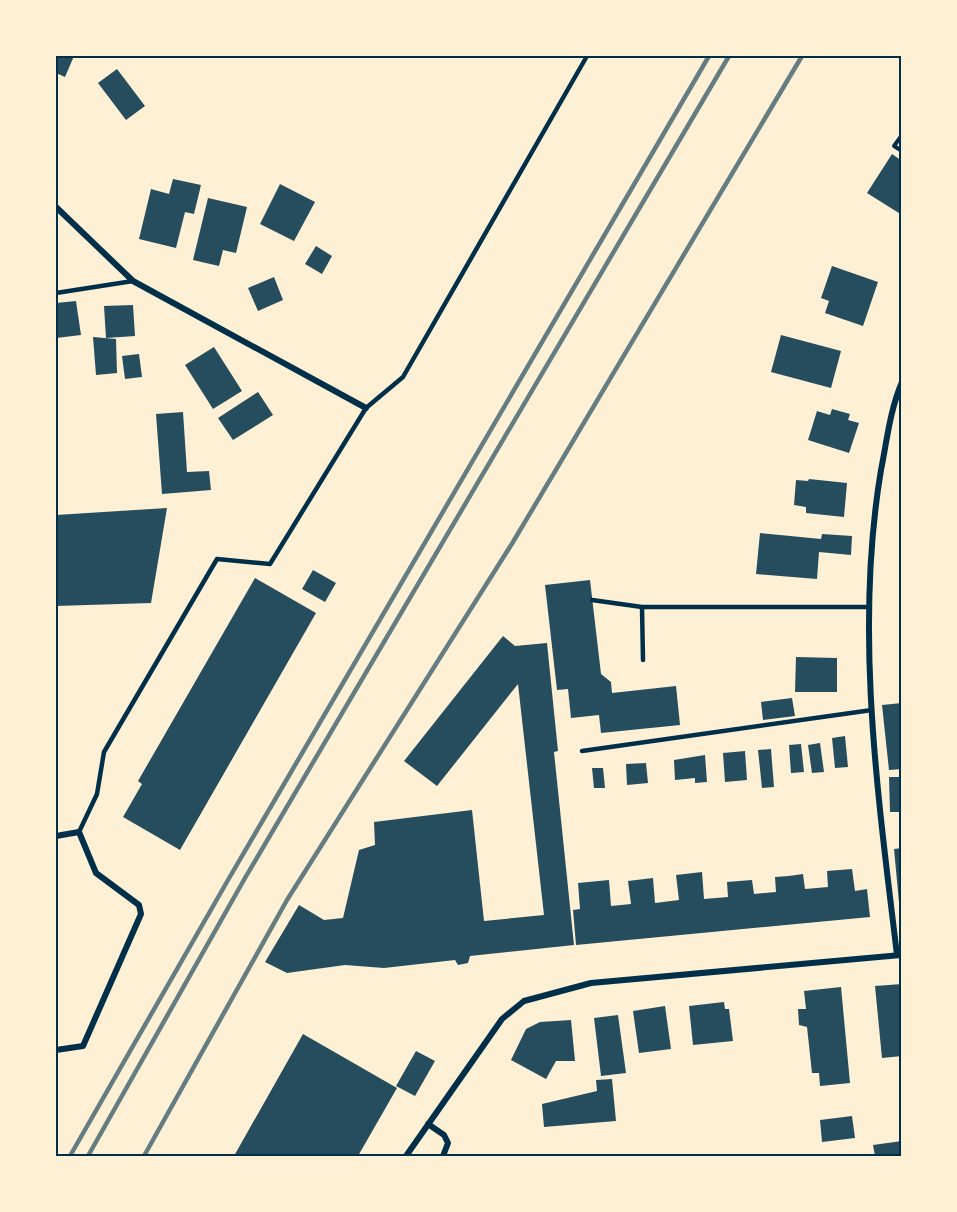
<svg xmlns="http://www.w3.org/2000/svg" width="957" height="1212" viewBox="0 0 957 1212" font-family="'DejaVu Sans',sans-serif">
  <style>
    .building { fill: #264d5e }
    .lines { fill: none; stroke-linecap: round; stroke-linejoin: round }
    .path { stroke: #003049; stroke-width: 4 }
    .service { stroke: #003049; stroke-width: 4.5 }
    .minor { stroke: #003049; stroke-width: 6 }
    .rail { stroke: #657d81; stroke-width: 4.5 }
    .neatline { fill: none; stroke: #003049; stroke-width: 2 }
  </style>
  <rect width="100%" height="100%" fill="#fdf0d5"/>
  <path class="building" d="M56,56H74L65,77L56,73Z
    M117,69L145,106L126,120L98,83Z
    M892,154L902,161V215L867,193Z
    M173,179L201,185L194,214L185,212L176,248L139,239L151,189L169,194Z
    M280,184L315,202L294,241L260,224Z
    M208,198L247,207L236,253L223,250L219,266L193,260Z
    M316,246L332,256L322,274L305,264Z
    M832,266L878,282L863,326L825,313L829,301L821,298Z
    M274,277L283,300L258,311L248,288Z
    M76,301L81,335L56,338V303Z
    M133,305L135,336L106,338L104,306Z
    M781,335L841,351L831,388L771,372Z
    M93,337L116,339L117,373L96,375Z
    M214,347L242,391L213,409L185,365Z
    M139,354L142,377L125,379L122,356Z
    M258,392L273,415L233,440L218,418Z
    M832,409L850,414L848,420L859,423L849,453L808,440L817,411L830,415Z
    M183,412L187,472L209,471L211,490L162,494L156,414Z
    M809,479L847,483L844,517L806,513V507L794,505L796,480L808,481Z
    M167,508L151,603L56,606V515Z
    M760,533L821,539L822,534L852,536L851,555L819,552L817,579L756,574Z
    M313,570L336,583L325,602L302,589Z
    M255,578L316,613L180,850L123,817L142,784L138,781Z
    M590,580L601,674L611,682L612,693L676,686L680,725L601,733L599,715L571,718L568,689L557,690L545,585Z
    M899,624H902V646H899Z
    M503,636L515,646L547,643L558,751L554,752L574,945L470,956L468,963L458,965L455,960L384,968L345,965L287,973L265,962L299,905L324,920L343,918L359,850L375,845L374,822L472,810L484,921L544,915L518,684L437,786L404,761Z
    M796,657L837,658V692H795Z
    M792,698L795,716L763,720L761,702Z
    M902,703V769L889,770L882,705Z
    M845,736L848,767L835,768L832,738Z
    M820,743L824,772L812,773L808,745Z
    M801,744L804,772L791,773L789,745Z
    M771,749L774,787L762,788L758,750Z
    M745,751L747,780L725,782L723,753Z
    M705,755L707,782L695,783V778L675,780L674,760Z
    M646,763L648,783L627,785L626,764Z
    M592,768H603L605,788H594Z
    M889,777H902V812H890Z
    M902,848V912L900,913L894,849Z
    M852,869L855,891L867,889L870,917L576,945L573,910L580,909L578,883L609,880L611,906L631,904L628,881L653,878L655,903L679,900L676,875L702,872L704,899L728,897L727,882L752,880L754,894L776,892L775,877L789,876L803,874L805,889L828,887L827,871Z
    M902,984V1056L882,1058L875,986Z
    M841,987L850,1083L820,1086L819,1073H812L807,1027L799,1025L798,1009H806L804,991Z
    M724,1002L725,1009H729L733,1041L693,1045L689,1006Z
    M665,1006L671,1049L639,1053L633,1011Z
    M618,1015L626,1073L601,1076L594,1018Z
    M571,1020L575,1061H556L546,1079L511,1060L526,1029L540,1022Z
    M303,1034L397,1088L358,1156H234Z
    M416,1051L435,1061L415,1096L396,1086Z
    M612,1079L616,1121L544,1127L542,1104L597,1091L596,1080Z
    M852,1116L855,1138L822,1142L820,1120Z
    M902,1141V1156H875L873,1145Z"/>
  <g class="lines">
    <path class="path" d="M902,135L894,146L902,151"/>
    <path class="service" d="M56,293L133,281
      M592,600L642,607
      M643,660L642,607H868
      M582,751L872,710
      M79,832L97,794L104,752L217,559L270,564L366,408L403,377L587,56"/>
    <path class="minor" d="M56,207L133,281L366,408
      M56,836L79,832L96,873L139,905L141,914L83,1046L56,1050
      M897,955C878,796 854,630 881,470C887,440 890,410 902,382
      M428,1124L444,1135L448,1143L443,1156
      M406,1156L502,1019L524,1001L591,983L901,955"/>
    <path class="rail" d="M70,1156L228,880L709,56
      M88,1156L245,878L729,56
      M144,1156L287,900L513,542L802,56"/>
  </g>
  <rect width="957" height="1212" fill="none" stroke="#fdf0d5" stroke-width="114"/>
  <rect x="57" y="57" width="843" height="1098" class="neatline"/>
</svg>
